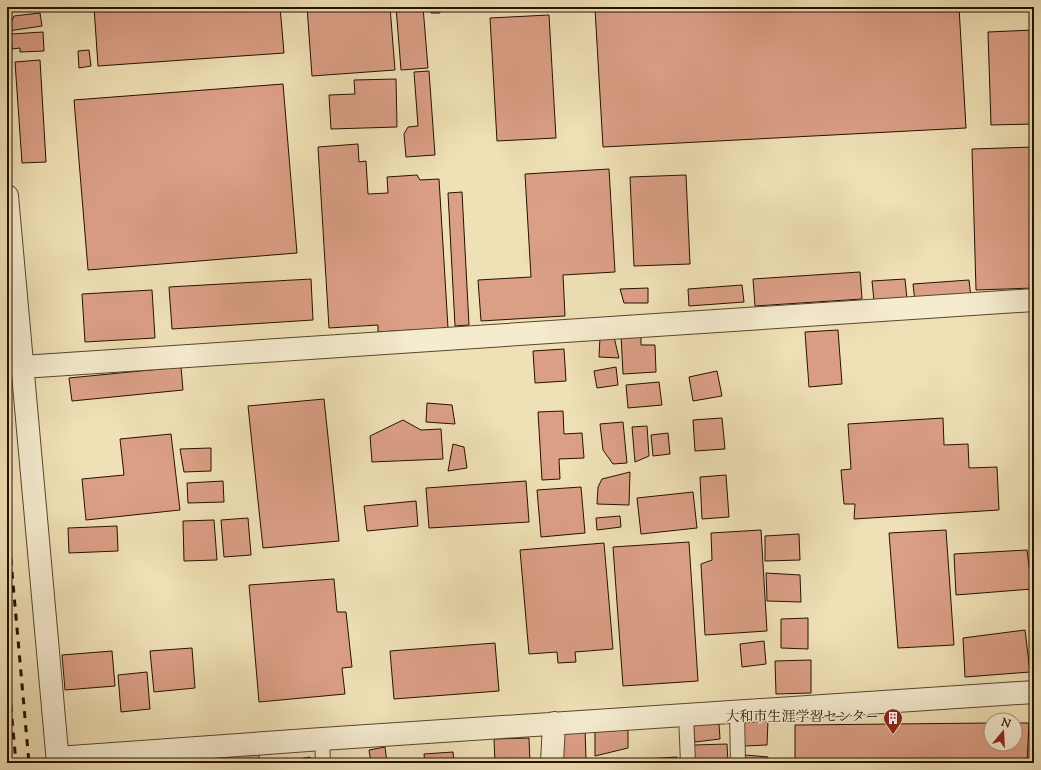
<svg xmlns="http://www.w3.org/2000/svg" width="1041" height="770" viewBox="0 0 1041 770" font-family="'Sorts Mill Goudy','Noto Serif JP',serif">
  <style>
    .building { fill: #db9f86; stroke: #251100 }
    .lines { fill: none; stroke-linecap: round; stroke-linejoin: round }
    .service-casing { stroke: #58452d; stroke-width: 16 }
    .minor-casing { stroke: #58452d; stroke-width: 24 }
    .service { stroke: #f5ebcf; stroke-width: 14 }
    .minor { stroke: #f5ebcf; stroke-width: 22 }
    .rail { stroke: #251100; stroke-width: 3; stroke-dasharray: 7 7; stroke-linecap: butt }
    .labels { text-anchor: middle; dominant-baseline: central; stroke-width: 3; stroke-linejoin: round; paint-order: stroke }
    .poi-label { font-size: 14px; fill: #251100; stroke: #f5ebcf; text-anchor: end }
  </style>
  <rect width="100%" height="100%" fill="#efe0b5"/>
  <filter id="stains"><feTurbulence type="fractalNoise" baseFrequency=".005" numOctaves="4"/><feColorMatrix values="0 0 0 0 .2 0 0 0 0 .09 0 0 0 0 .02 0 0 0 .5 -.17"/></filter>
  <radialGradient id="worn" r=".72"><stop offset=".6" stop-color="#630" stop-opacity="0"/><stop offset="1" stop-color="#630" stop-opacity=".3"/></radialGradient>
  <path class="building" d="M94,7H280L284,53L98,66Z
    M307,7H390L395,70L312,76Z
    M396,7H423L428,68L401,70Z
    M431,7H439L440,13H431Z
    M592,7H959L966,128L603,147L595,9Z
    M40,13L42,26L8,31L14,16Z
    M549,15L556,138L497,141L490,18Z
    M1034,30V124L991,125L988,32Z
    M43,32L44,51L20,52V48L12,49L11,34Z
    M89,50L91,66L79,68L78,51Z
    M40,60L46,162L22,163L15,62Z
    M429,71L435,155L406,157L404,134L408,127L418,126L414,72Z
    M396,79L397,127L331,129L329,95L355,94L354,80Z
    M283,84L297,253L88,270L74,100Z
    M358,144L359,162L366,161L368,194L388,193L387,177L417,175L420,180L439,179L448,328L378,332V325L329,328L318,147Z
    M1034,147V288L976,290L972,149Z
    M609,169L615,272L563,275L565,316L481,321L478,280L531,277L525,174Z
    M686,175L690,264L634,266L630,177Z
    M462,192L469,325L455,326L448,193Z
    M860,272L862,299L755,306L753,279Z
    M311,279L313,320L172,329L169,287Z
    M905,279L907,299L874,301L872,281Z
    M969,280L971,298L915,302L913,284Z
    M742,285L744,302L689,306L688,289Z
    M648,288V303H624L620,289Z
    M152,290L155,338L85,342L82,294Z
    M838,330L842,384L809,387L805,332Z
    M641,334V345H655L656,372L623,374L621,335Z
    M600,337H614L619,358L599,357Z
    M564,349L566,381L535,383L533,351Z
    M181,367L183,390L72,401L69,378Z
    M616,367L618,385L597,388L594,371Z
    M717,371L722,396L693,401L689,377Z
    M659,382L662,405L628,408L626,385Z
    M324,399L339,541L263,548L248,406Z
    M427,403L452,405L455,424L426,422Z
    M563,411L564,434L582,433L584,458L559,459L560,479L542,480L538,412Z
    M722,418L725,449L695,451L693,420Z
    M943,418L944,445L968,444L969,468L997,467L999,510L854,519L855,504H844L841,470L851,469L848,424Z
    M403,420L421,430L441,429L443,459L372,462L370,436Z
    M623,422L627,463L613,464L603,450L600,424Z
    M647,426L649,456L635,462L632,427Z
    M668,433L670,454L653,456L651,435Z
    M171,434L180,510L86,520L82,479L124,475L120,439Z
    M453,444L464,447L467,468L448,471Z
    M211,448V471L184,472L180,449Z
    M630,472L629,505L597,504L598,487L602,479Z
    M726,475L729,517L702,519L700,477Z
    M223,481L224,502L188,503L187,483Z
    M526,481L529,522L429,528L426,488Z
    M581,487L585,533L541,537L537,490Z
    M693,492L697,528L641,534L637,498Z
    M416,501L418,526L367,531L364,506Z
    M620,516L621,527L597,530L596,518Z
    M248,518L251,555L224,557L221,520Z
    M214,520L217,560L184,561L183,521Z
    M117,526L118,551L69,553L68,528Z
    M761,530L767,631L705,635L701,564L712,560L711,533Z
    M946,530L954,645L898,648L889,533Z
    M799,534L800,560L765,561V536Z
    M689,542L698,681L623,686L613,547Z
    M604,543L613,649L575,652L576,662L558,663L557,652L529,654L520,550Z
    M1027,550L1032,589L956,595L954,554Z
    M766,573L800,575L801,602L767,601Z
    M334,579L337,612H346L352,667L342,668L345,694L259,702L249,585Z
    M808,618V649L781,648V619Z
    M1025,630L1030,672L965,677L963,638Z
    M764,641L766,664L742,667L740,644Z
    M495,643L499,691L394,699L390,651Z
    M192,648L195,688L154,692L150,651Z
    M112,651L115,686L65,690L62,655Z
    M811,660V693L776,694L775,661Z
    M147,672L150,709L121,712L118,675Z
    M768,720L767,745L744,746L743,723Z
    M991,723V744H1015V723H1029L1027,763H795V725Z
    M693,724H719L720,739L695,742Z
    M559,729H585L586,759H560Z
    M595,729L628,730V748L595,756Z
    M529,738L530,763H495L494,739Z
    M727,744L728,763H695L694,745Z
    M385,747L387,763H371L369,750Z
    M453,752L454,763H425L424,754Z
    M259,753V763H231L230,754Z
    M745,755L768,757V763H745Z
    M310,757L311,763H275Z
    M677,757V763H647V759Z
    M612,760H642V763H612Z"/>
  <g class="lines">
    <g class="service-casing">
      <path id="service" d="M737,712L738,763
        M686,715L688,763
        M322,739L323,763"/>
    </g>
    <g class="minor-casing">
      <path id="minor" d="M7,196L58,763
        M22,367L1034,300
        M57,758L322,739L1034,692
        M552,763L554,723"/>
    </g>
    <use href="#service" class="service"/>
    <use href="#minor" class="minor"/>
    <path class="rail" d="M7,516L29,763
      M7,663L16,763"/>
  </g>
  <defs>
    <g id="building-pin" transform="scale(1)"><path d="M0 17L-7.5 6A9.5 9.5 0 1 1 7.5 6Z" fill="#8f2418" stroke="#f5ebcf"/><path d="M-4-6H4V6H1V3H-1V6H-4ZM-2.5-4.3h1.7v1.8h-1.7ZM.8-4.3h1.7v1.8H.8ZM-2.5-1h1.7V.8h-1.7ZM.8-1h1.7V.8H.8Z" fill="#fff"/></g>
  </defs>
  <g fill-rule="evenodd">
    <use href="#building-pin" x="893" y="718"/>
  </g>
  <g class="labels">
    <g class="poi-label">
      <text x="879" y="718">大和市生涯学習センター</text>
    </g>
  </g>
  <rect width="1041" height="770" fill="none" stroke="#efe0b5" stroke-width="24"/>
  <rect x="8" y="8" width="1025" height="754" fill="none" stroke="#251100" stroke-width="2"/>
  <rect x="12" y="12" width="1017" height="746" fill="none" stroke="#251100"/>
  <g transform="translate(1003 732) rotate(18)"><circle r="19" fill="#f5ebcf" stroke="#a2947c"/>
  <path d="M0-3L7 15L0 10L-7 15Z" fill="#8f2418"/>
  <text y="-6" font-size="11" font-weight="bold" text-anchor="middle" fill="#251100">N</text>
  </g>
  <rect width="100%" height="100%" filter="url(#stains)"/>
  <rect width="100%" height="100%" fill="url(#worn)"/>
</svg>
